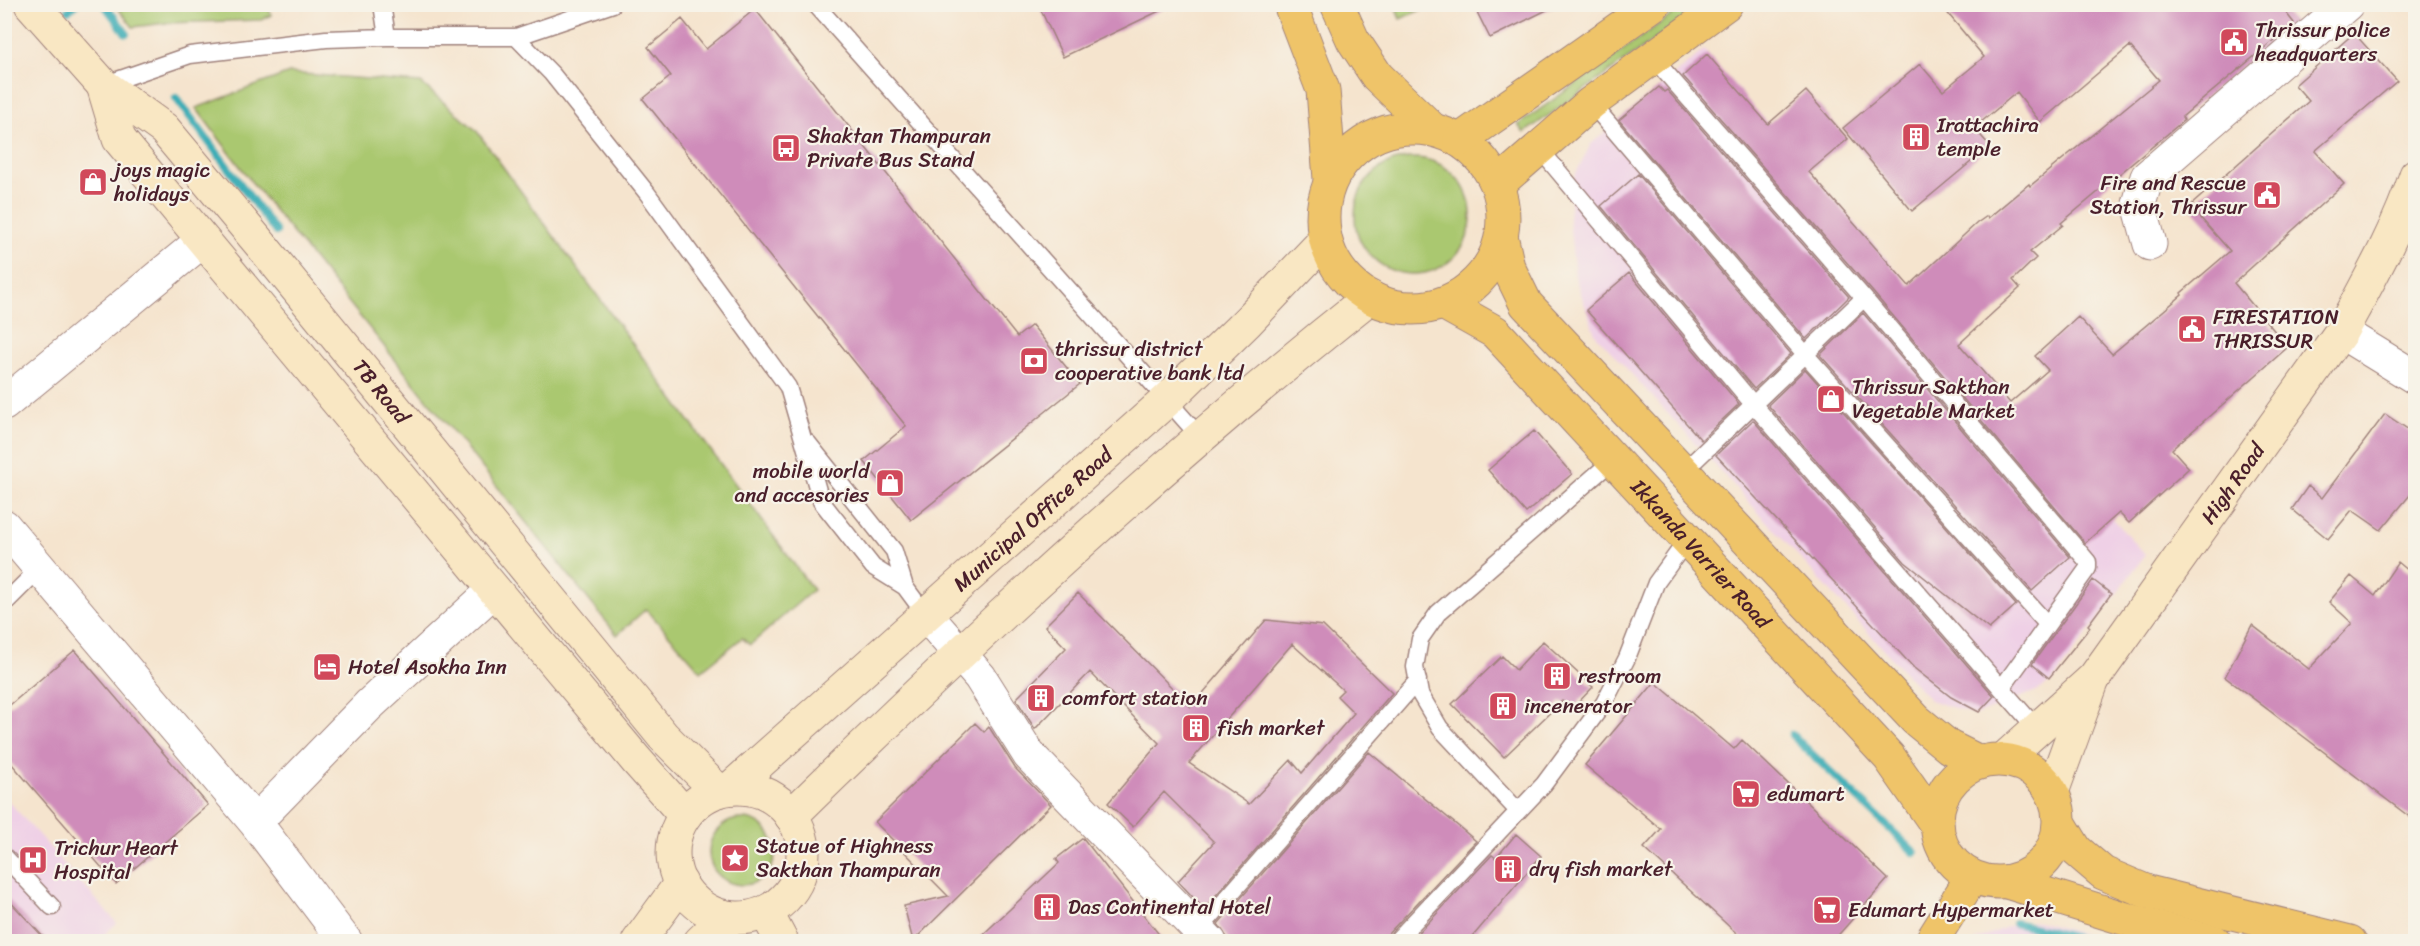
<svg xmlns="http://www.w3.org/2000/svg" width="2420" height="946" viewBox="0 0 2420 946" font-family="Sriracha,sans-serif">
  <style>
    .built { fill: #efd0e6 }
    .green { fill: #aac870; stroke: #7a744e; stroke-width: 1.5 }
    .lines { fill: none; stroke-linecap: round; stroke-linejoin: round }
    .stream { stroke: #3cadb6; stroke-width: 8 }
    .building { fill: #cf8cba; fill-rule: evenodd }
    .service-casing { stroke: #a0827c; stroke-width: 19 }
    .minor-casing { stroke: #a0827c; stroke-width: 35 }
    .secondary-casing { stroke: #a0827c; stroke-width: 35 }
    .primary-casing { stroke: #a0827c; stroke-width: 35 }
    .service { stroke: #fff; stroke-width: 16 }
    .minor { stroke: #fff; stroke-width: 33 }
    .secondary { stroke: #f9e7c3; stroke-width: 33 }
    .primary { stroke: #efc469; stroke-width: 33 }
    .labels { text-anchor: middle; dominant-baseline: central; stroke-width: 4.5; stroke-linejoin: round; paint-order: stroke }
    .poi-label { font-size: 21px; fill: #4a1f2b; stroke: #f7f3e8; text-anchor: start }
    .street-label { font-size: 21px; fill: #4a1f2b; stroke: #f7f3e8 }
  </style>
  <rect width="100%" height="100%" fill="#f7f3e8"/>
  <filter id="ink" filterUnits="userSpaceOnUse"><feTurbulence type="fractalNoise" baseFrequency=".0167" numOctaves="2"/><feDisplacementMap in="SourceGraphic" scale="12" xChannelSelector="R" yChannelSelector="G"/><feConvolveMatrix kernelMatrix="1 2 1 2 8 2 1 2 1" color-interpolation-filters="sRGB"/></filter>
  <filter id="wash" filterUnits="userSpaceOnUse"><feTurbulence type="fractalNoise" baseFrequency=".008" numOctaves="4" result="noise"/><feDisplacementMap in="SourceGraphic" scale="24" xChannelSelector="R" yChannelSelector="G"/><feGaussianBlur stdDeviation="1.35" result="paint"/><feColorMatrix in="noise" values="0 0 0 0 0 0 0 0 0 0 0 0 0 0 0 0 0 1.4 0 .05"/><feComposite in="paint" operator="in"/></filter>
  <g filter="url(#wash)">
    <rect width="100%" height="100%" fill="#f5e4ce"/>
    <path class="built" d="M1704,50L2145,555L2053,681L2039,690L1975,715L1930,700L1595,334L1575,277L1569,218L1573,179L1591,144Z
      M4,796L117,923L97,941H5Z
      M2038,921L2106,941H1973L2017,923Z"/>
    <path class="green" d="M115,5H268L271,15L261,20L167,23L133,27Z
      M1395,5V4L1432,5L1400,19Z
      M1686,5H1703L1524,133L1518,125Z
      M289,73L421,83L476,130L813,590L750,645L742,638L701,671L646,609L617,635L254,185L196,108Z
      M1355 216a58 58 0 1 1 116 0a58 58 0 1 1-116 0Z
      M709 852a33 33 0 1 1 66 0a33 33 0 1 1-66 0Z"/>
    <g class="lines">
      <path class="stream" d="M104,4L126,33
        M69,10L76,4
        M176,98L276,232
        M1792,735L1915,853
        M2015,923L2092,942"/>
    </g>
    <g id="blocks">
      <path class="building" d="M1038,4H1174L1063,57Z
        M1473,4H1559L1490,38Z
        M1940,4H2279L2294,23L2182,117L2184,120L2061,223L2063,225L2030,252L2036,258L2013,280L2020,288L1959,344L2010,403L2048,370L2035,356L2078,317L2112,354L2182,295L2181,293L2230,251L2190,206L2309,101L2295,85L2354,33L2397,81L2315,151L2344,184L2234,283L2288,347L2172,449L2189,468L2129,523L2119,513L2085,543L1872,291L1683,76L1707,54L1768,124L1806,91L1848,139L1809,172L1909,286L1977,223L1987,216L1988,218L2029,184L2030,186L2159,80L2130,46L2040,122L2017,92L1974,128L1990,146L1912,211L1843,128L1920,64L1943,91L1984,57Z
        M755,9L1017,337L1032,325L1080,384L911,520L864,461L906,426L643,99L671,76L648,47L682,19L706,49Z
        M1659,87L1664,92L1667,90L1849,297L1806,339L1619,120Z
        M1638,174L1791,354L1754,389L1601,206Z
        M1629,273L1739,404L1701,440L1586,310Z
        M1863,313L2070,557L2032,591L1820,355Z
        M1805,369L2016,605L1989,629L1905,562L1768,405Z
        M2385,414L2415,434V489L2381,530L2352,510L2328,539L2292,509L2308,486L2322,498Z
        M1753,420L1994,696L1979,712L1951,697L1914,668L1716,455Z
        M1534,431L1572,474L1526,513L1488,470Z
        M2398,562L2415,576V821L2225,677L2252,625L2309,669L2352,623L2329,602L2351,576L2375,596Z
        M2093,580L2111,594L2088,625L2090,627L2049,678L2032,664Z
        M1078,593L1191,707L1266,620L1323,626L1392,693L1204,909L1178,881L1214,842L1164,792L1133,827L1108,803L1159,743L1090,672L1035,729L1016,699L1066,648L1045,626ZM1292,644L1343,690L1337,696L1354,713L1302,773L1291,760L1249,804L1189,763Z
        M1543,641L1593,687L1571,710L1562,701L1504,757L1452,704L1502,656L1516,670Z
        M75,650L208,805L116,884L4,755V710Z
        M1655,682L1734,749L1742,740L1888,879L1832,942H1746L1644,848L1661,829L1585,765Z
        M975,723L984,732L989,727L1015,768L1051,805L913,941L904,906L948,896L875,822Z
        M1369,752L1476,841L1387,935L1385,942H1230L1218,924Z
        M1516,834L1541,856L1468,942H1410L1492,855L1496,858Z
        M1083,838L1165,942H975L1059,863L1056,859Z
        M4,895L48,942H4Z"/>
    </g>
  </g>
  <g filter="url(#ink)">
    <use href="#blocks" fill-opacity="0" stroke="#a0827c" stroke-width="1.5"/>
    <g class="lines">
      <g class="service-casing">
        <path id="service" d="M382,4L387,37
          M815,4L1200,437
          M516,37L613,4
          M1653,58L1864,298L2088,562V568L2004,685H2000
          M103,85L190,55L326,39L387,37H516L552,74L647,193L788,387L821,501L873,567L905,587L925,614
          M1591,103L1805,354L2047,624
          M1538,147L1753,404L2036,728
          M808,443L894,551L905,587
          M1683,472L1864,298
          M4,604L41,567
          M1518,811L1440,728L1420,694L1415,667L1420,639L1438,613L1613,460
          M4,856L52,907
          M1199,930L1418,680
          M1395,942L1544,784L1604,703L1627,658L1656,583L1687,540"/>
      </g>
      <g class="minor-casing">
        <path id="minor" d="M2150,244L2139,204L2147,177L2347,4
          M2341,332L2416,378
          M4,404L202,241
          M4,526L255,822L346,942
          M925,614L980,677L1029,755L1210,942
          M255,822L369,705L494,590"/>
      </g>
      <g class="secondary-casing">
        <g id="secondary">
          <path id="s1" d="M31,4L103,85L164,129L262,246L663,736L718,791"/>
          <path d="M103,85L119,139L636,760L685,815"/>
          <path id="s2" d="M2004,759L2094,678L2341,332C2368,282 2398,230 2416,175"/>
          <path id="s3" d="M731,788L1167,400L1247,322L1325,240"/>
          <circle cx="738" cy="853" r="65"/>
          <path d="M2052,792L2092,682"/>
          <path d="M791,816C976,635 1167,458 1370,297"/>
          <path d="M766,912L782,942"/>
          <path d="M638,942L681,883"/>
          <path d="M700,942L726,917"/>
        </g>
      </g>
      <g class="primary-casing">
        <g id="primary">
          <path d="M1290,4L1323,90L1330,179"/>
          <path d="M1337,4L1353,40L1377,76L1432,129"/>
          <circle cx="1413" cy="218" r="90"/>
          <path d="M1460,140L1654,4"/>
          <path d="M1498,184L1591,103L1726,4"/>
          <path d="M1502,240L1508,267L1526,304L1916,720L1949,747L1979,762"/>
          <path id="s4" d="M1445,304L1495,332L1889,757L1936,824"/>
          <circle cx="1998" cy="821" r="61"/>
          <path d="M2060,824L2076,850L2103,873L2148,892L2350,942"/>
          <path d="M2007,882L2142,924L2215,942"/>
          <path d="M1931,942L1972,877"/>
        </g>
      </g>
      <use href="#service" class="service"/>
      <use href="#minor" class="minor"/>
      <use href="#secondary" class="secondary"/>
      <use href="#primary" class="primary"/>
    </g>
  </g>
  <defs>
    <g id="civic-square" transform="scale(1.5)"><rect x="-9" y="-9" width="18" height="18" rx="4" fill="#d1495b" stroke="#f7f3e8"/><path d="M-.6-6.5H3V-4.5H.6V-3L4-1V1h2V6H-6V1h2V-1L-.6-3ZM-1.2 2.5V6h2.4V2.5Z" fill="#fff"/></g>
    <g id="building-square" transform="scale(1.5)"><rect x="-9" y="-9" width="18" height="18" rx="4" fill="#d1495b" stroke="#f7f3e8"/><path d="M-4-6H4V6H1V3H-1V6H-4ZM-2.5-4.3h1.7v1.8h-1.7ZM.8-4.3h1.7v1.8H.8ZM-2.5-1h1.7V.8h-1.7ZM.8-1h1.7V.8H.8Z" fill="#fff"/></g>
    <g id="bus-square" transform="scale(1.5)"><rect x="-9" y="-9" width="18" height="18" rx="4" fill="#d1495b" stroke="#f7f3e8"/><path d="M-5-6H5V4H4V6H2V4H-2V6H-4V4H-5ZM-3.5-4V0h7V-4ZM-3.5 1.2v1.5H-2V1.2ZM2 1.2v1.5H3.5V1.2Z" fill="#fff"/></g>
    <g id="shop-square" transform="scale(1.5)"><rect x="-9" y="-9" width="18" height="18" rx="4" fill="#d1495b" stroke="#f7f3e8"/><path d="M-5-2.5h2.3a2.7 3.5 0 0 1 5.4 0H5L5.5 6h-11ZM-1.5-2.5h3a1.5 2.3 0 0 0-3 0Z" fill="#fff"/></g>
    <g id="bank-square" transform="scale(1.5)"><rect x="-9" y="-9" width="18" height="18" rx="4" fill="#d1495b" stroke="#f7f3e8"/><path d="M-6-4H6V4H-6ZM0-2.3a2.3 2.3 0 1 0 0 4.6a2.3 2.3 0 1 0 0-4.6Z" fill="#fff"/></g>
    <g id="hotel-square" transform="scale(1.5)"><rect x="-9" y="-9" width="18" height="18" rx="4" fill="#d1495b" stroke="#f7f3e8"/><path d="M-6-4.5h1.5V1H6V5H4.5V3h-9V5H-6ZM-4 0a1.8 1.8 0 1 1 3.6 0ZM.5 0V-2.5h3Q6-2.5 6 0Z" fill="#fff"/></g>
    <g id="supermarket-square" transform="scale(1.5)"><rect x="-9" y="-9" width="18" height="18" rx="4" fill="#d1495b" stroke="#f7f3e8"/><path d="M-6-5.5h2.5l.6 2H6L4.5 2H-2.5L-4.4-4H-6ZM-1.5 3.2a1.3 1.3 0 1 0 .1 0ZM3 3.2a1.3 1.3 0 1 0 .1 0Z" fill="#fff"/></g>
    <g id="sight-square" transform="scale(1.5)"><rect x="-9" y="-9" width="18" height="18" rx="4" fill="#d1495b" stroke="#f7f3e8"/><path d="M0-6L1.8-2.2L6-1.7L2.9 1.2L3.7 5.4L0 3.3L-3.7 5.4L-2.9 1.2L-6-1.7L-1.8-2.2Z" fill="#fff"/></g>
    <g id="hospital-square" transform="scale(1.5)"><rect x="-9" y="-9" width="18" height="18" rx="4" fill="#d1495b" stroke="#f7f3e8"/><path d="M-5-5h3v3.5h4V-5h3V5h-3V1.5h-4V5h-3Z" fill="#fff"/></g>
  </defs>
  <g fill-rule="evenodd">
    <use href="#civic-square" x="2234" y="42"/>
    <use href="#building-square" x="1916" y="137"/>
    <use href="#bus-square" x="786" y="148"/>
    <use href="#shop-square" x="93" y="182"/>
    <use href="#civic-square" x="2267" y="195"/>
    <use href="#civic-square" x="2192" y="329"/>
    <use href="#bank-square" x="1034" y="361"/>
    <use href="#shop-square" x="1831" y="399"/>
    <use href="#shop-square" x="890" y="483"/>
    <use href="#hotel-square" x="327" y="667"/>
    <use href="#building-square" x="1557" y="676"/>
    <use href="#building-square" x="1041" y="698"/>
    <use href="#building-square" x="1503" y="706"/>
    <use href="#building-square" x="1196" y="728"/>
    <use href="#supermarket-square" x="1746" y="794"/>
    <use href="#sight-square" x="735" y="858"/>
    <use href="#hospital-square" x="33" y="860"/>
    <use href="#building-square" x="1508" y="869"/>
    <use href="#building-square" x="1047" y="907"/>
    <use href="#supermarket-square" x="1827" y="910"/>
  </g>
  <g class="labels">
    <g class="poi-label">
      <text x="2255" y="30">Thrissur police<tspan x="2255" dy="24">headquarters</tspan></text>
      <text x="1937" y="125">Irattachira<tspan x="1937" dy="24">temple</tspan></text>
      <text x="807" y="136">Shaktan Thampuran<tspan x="807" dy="24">Private Bus Stand</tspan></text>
      <text x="114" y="170">joys magic<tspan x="114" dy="24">holidays</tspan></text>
      <text x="2246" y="183" text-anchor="end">Fire and Rescue<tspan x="2246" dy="24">Station, Thrissur</tspan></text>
      <text x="2213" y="317">FIRESTATION<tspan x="2213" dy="24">THRISSUR</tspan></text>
      <text x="1055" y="349">thrissur district<tspan x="1055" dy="24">cooperative bank ltd</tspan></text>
      <text x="1852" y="387">Thrissur Sakthan<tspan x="1852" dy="24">Vegetable Market</tspan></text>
      <text x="869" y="471" text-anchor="end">mobile world<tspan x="869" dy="24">and accesories</tspan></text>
      <text x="348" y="667">Hotel Asokha Inn</text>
      <text x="1578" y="676">restroom</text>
      <text x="1062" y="698">comfort station</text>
      <text x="1524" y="706">incenerator</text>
      <text x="1217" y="728">fish market</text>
      <text x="1767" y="794">edumart</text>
      <text x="756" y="846">Statue of Highness<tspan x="756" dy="24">Sakthan Thampuran</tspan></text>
      <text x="54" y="848">Trichur Heart<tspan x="54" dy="24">Hospital</tspan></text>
      <text x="1529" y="869">dry fish market</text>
      <text x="1068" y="907">Das Continental Hotel</text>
      <text x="1848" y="910">Edumart Hypermarket</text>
    </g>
    <g class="street-label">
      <text stroke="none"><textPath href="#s1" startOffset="524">TB Road</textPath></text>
      <text stroke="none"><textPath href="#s2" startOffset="360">High Road</textPath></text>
      <text stroke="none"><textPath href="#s3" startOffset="404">Municipal Office Road</textPath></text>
      <text stroke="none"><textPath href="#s4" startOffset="360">Ikkanda Varrier Road</textPath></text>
    </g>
  </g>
  <rect width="2420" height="946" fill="none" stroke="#f7f3e8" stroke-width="24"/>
</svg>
